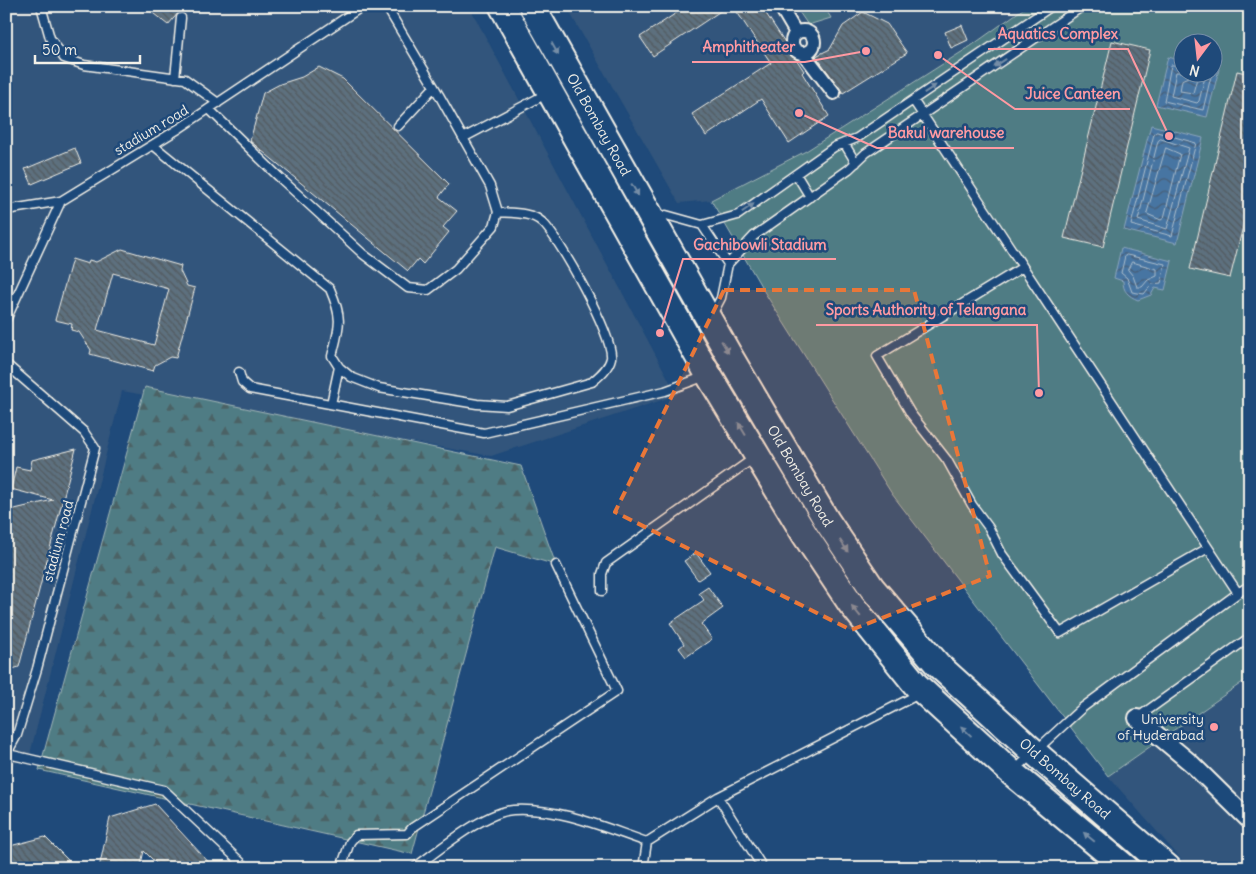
<svg xmlns="http://www.w3.org/2000/svg" width="1256" height="874" viewBox="0 0 1256 874" font-family="Delius,sans-serif">
  <style>
    .built { fill: #32557b }
    .forest { fill: url(#forest-firs); stroke: #a2b6b6 }
    .park { fill: #507c84; stroke: #a2b6b6; fill-rule: evenodd }
    .water { fill: url(#water-waves); stroke: #8ca6be }
    .lines { fill: none; stroke-linecap: round; stroke-linejoin: round }
    .shore { stroke: #aebfcc; stroke-width: 1 }
    .building { fill: url(#building-back-hatch); stroke: #f4f1e8; fill-rule: evenodd }
    .service-casing { stroke: #f4f1e8; stroke-width: 11 }
    .pedestrian-casing { stroke: #f4f1e8; stroke-width: 16 }
    .minor-casing { stroke: #f4f1e8; stroke-width: 20 }
    .primary-casing { stroke: #f4f1e8; stroke-width: 29 }
    .service { stroke: #1f4a7a; stroke-width: 8 }
    .pedestrian { stroke: #1f4a7a; stroke-width: 12 }
    .minor { stroke: #1f4a7a; stroke-width: 16 }
    .primary { stroke: #1f4a7a; stroke-width: 25 }
    .oneway { fill: #748da6 }
    .marked { fill: #ea7738; fill-opacity: 0.2; stroke: #ea7738; stroke-width: 4; stroke-dasharray: 10 6; stroke-linejoin: round }
    .poi-dot { fill: #ff9aa2; stroke: #1f4a7a; stroke-width: 2 }
    .labels { text-anchor: middle; dominant-baseline: central; stroke-width: 5; stroke-linejoin: round; paint-order: stroke }
    .street-label { font-size: 14px; fill: #f4f1e8; stroke: #1f4a7a }
    .poi-label { font-size: 14px; fill: #f4f1e8; stroke: #1f4a7a; text-anchor: end }
    .leader { fill: none; stroke: #ff9aa2; stroke-width: 2 }
    .callout-dot { fill: #ff9aa2; stroke: #1f4a7a; stroke-width: 2 }
    .callout-label { font-size: 15px; text-anchor: middle; font-weight: bold; fill: #ff9aa2; stroke: #1f4a7a; stroke-width: 5; stroke-linejoin: round; paint-order: stroke }
  </style>
  <defs>
    <pattern id="forest-firs" width="22" height="20" patternUnits="userSpaceOnUse" patternTransform="scale(1.25)"><rect width="22" height="20" fill="#507c84"/><path d="M5 1l3.5 6h-7zM16 11l3.5 6h-7z" fill="#4c6265"/></pattern>
    <pattern id="water-waves" width="16" height="10" patternUnits="userSpaceOnUse" patternTransform="scale(1.25)"><rect width="16" height="10" fill="#4674a2"/><path d="M0 5q4-4 8 0t8 0" fill="none" stroke="#485e74"/></pattern>
    <pattern id="building-back-hatch" width="6" height="6" patternUnits="userSpaceOnUse" patternTransform="scale(1.25)"><rect width="6" height="6" fill="#5d707e"/><path d="M-1 5l2 2M0 0l6 6M5-1l2 2" fill="none" stroke="#525a5f"/></pattern>
  </defs>
  <rect width="100%" height="100%" fill="#1f4a7a"/>
  <filter id="ink" filterUnits="userSpaceOnUse"><feTurbulence type="fractalNoise" baseFrequency=".02" numOctaves="2"/><feDisplacementMap in="SourceGraphic" scale="10" xChannelSelector="R" yChannelSelector="G"/><feConvolveMatrix kernelMatrix="1 2 1 2 8 2 1 2 1" color-interpolation-filters="sRGB"/></filter>
  <g filter="url(#ink)">
    <path class="built" d="M6,6H469L677,395L491,456L122,391L30,754L6,769Z
      M566,6H1027L971,46L806,151L711,200L679,203Z
      M1250,677V868H1189L1108,776Z"/>
    <path class="forest" d="M145,387L521,466L556,565L495,547L412,854L39,770Z"/>
    <path class="park" d="M795,6H824L831,18L808,25Z
      M1027,6H1250V677L1108,776L892,494L765,293L711,200L806,151L971,46ZM1184,42H1214V72H1184Z"/>
    <path class="water" d="M1168,57L1183,61L1184,72H1214V68L1219,69L1207,117L1156,105Z
      M1151,125L1203,138L1177,243L1124,230Z
      M1121,248L1172,261L1165,290L1155,288L1151,295L1138,300C1128,296 1123,291 1123,281L1114,278Z"/>
    <g class="lines">
      <path class="shore" d="M1184,65H1171L1164,101L1203,110L1212,72
        M1184,72H1176L1171,96L1197,103L1199,101L1205,77L1204,72
        M1194,75L1197,78L1193,93L1180,91L1182,80Z
        M1157,132L1196,143L1172,236L1131,225L1154,134Z
        M1161,139L1189,148L1167,229L1138,220L1158,141Z
        M1166,148L1180,154L1164,218L1161,220L1147,214Z
        M1127,255L1165,264L1161,283L1152,284L1144,294L1132,292L1127,278L1121,273L1125,256Z
        M1132,262L1157,269V276L1148,280L1142,287H1137L1133,276L1128,270Z"/>
    </g>
    <path class="building" d="M144,6H184L168,25Z
      M687,6H728L653,56L640,37Z
      M733,6H761L804,71L802,73L829,116L789,143L761,99L706,136L692,114L771,63Z
      M863,12L887,24L907,53L843,93L816,56L830,49L843,26Z
      M962,25L968,40L951,48L945,32Z
      M1112,41L1150,50L1103,247L1064,238Z
      M319,67L343,79L449,184L439,197L457,211L443,227L449,232L423,264L418,259L408,271L250,141L263,93L280,84L302,77Z
      M1237,71L1250,74V199L1230,278L1190,269Z
      M75,148L81,163L32,184L25,169Z
      M122,249L181,266L180,271L187,286L195,288L176,358L170,357L155,365L153,371L90,354L91,350L79,332L71,330L72,324L55,320L72,259L88,264L89,260L96,262ZM113,273L169,289L154,345L97,330Z
      M76,449L19,667L6,671V511L53,500L11,489L16,467L30,470L32,460Z
      M696,553L710,572L698,580L684,561Z
      M708,587L723,608L701,624L712,639L686,657L679,648L684,644L670,623L704,600L699,593Z
      M155,804L214,868H161L144,851L140,868H99L110,818Z
      M45,837L76,868H6V847Z"/>
    <g class="lines">
      <g class="service-casing">
        <path id="service" d="M41,6L50,38L64,58L84,65L185,79L218,103
          M175,78L181,18
          M913,100L1238,593L1250,585
          M209,109L280,178L363,254L408,288L428,290L456,269L494,226L498,212L490,186L439,95L386,6
          M398,126L434,87
          M463,138L548,93
          M844,143L856,163
          M153,145L330,289C343,319 340,325 332,356L339,367L351,377L379,388L477,404L507,406L592,382C599,376 609,368 611,358C614,337 559,237 542,222C532,212 511,213 498,212
          M796,174L810,197
          M6,210L61,201
          M657,219L666,215L702,225L728,264L721,298L712,315
          M702,225L738,215L834,147L857,138L1052,6
          M728,264L754,236L849,169L866,153L1083,6
          M1023,267L877,356L911,414L947,460L972,505L989,528L1002,554L1060,633L1208,548
          M6,320L61,201L180,128L363,6
          M6,364L84,432L95,448L37,669L17,735L6,755
          M239,372L242,382L250,389L484,433L665,391L706,376
          M331,404L339,367
          M602,591V574L606,563L754,458
          M1137,718L1250,637
          M8,754L164,790L247,868
          M1015,770L1082,708L1238,593
          M718,797L763,868
          M341,868L350,842L356,835L407,834L412,828L617,691L556,565
          M414,868C438,851 484,812 513,810C559,807 605,828 647,842
          M643,868L647,842L718,797L919,694"/>
      </g>
      <g class="pedestrian-casing">
        <path id="pedestrian" d="M780,6L796,33
          M792 42a11 11 0 1 1 22 0a11 11 0 1 1-22 0Z
          M804,54L834,93"/>
      </g>
      <g class="minor-casing">
        <path id="minor" d="M1137,718L1192,764L1250,821"/>
      </g>
      <g class="primary-casing">
        <g id="primary">
          <path d="M502,6L705,369L805,535L851,604L916,685L1012,773L1126,868"/>
          <path id="s1" d="M532,6L729,355L827,521L872,588L938,665L1034,752L1168,868"/>
        </g>
      </g>
      <use href="#service" class="service"/>
      <use href="#pedestrian" class="pedestrian"/>
      <use href="#minor" class="minor"/>
      <use href="#primary" class="primary"/>
    </g>
    <defs><path id="oneway-solid" d="M-6-.8H1V-3.2L6.5 0L1 3.2V.8H-6Z" transform="scale(1.25)"/></defs>
    <g class="oneway">
      <use href="#oneway-solid" transform="translate(555 49) rotate(61)"/>
      <use href="#oneway-solid" transform="translate(1000 63) rotate(146)"/>
      <use href="#oneway-solid" transform="translate(930 89) rotate(-34)"/>
      <use href="#oneway-solid" transform="translate(635 190) rotate(60)"/>
      <use href="#oneway-solid" transform="translate(748 208) rotate(-35)"/>
      <use href="#oneway-solid" transform="translate(725 347) rotate(60)"/>
      <use href="#oneway-solid" transform="translate(742 429) rotate(-121)"/>
      <use href="#oneway-solid" transform="translate(844 546) rotate(56)"/>
      <use href="#oneway-solid" transform="translate(856 611) rotate(-129)"/>
      <use href="#oneway-solid" transform="translate(966 731) rotate(-137)"/>
      <use href="#oneway-solid" transform="translate(1089 837) rotate(-140)"/>
    </g>
  </g>
  <path class="marked" d="M724,290H914L990,576L851,630L615,512Z"/>
  <circle class="poi-dot" cx="1214" cy="727" r="5"/>
  <g class="labels">
    <g class="street-label">
      <text stroke="none"><textPath href="#s1" startOffset="136">Old Bombay Road</textPath></text>
      <text transform="translate(151 130) rotate(-31)">stadium road</text>
      <text stroke="none"><textPath href="#s1" startOffset="541">Old Bombay Road</textPath></text>
      <text transform="translate(58 541) rotate(-75)">stadium road</text>
      <text stroke="none"><textPath href="#s1" startOffset="946">Old Bombay Road</textPath></text>
    </g>
    <g class="poi-label">
      <text x="1204" y="719">University<tspan x="1204" dy="16">of Hyderabad</tspan></text>
    </g>
  </g>
  <path class="leader" d="M1169 136L1128 49H988M866 51L805 62H692M938 55L1015 109H1130M799 113L877 148H1014M660 333L683 259H836M1039 393L1037 325H816"/>
  <g class="callout-dot">
    <circle cx="1169" cy="136" r="5"/>
    <circle cx="866" cy="51" r="5"/>
    <circle cx="938" cy="55" r="5"/>
    <circle cx="799" cy="113" r="5"/>
    <circle cx="660" cy="333" r="5"/>
    <circle cx="1039" cy="393" r="5"/>
  </g>
  <g class="callout-label">
    <text x="1058" y="39">Aquatics Complex</text>
    <text x="749" y="52">Amphitheater</text>
    <text x="1073" y="99">Juice Canteen</text>
    <text x="946" y="138">Bakul warehouse</text>
    <text x="760" y="250">Gachibowli Stadium</text>
    <text x="926" y="315">Sports Authority of Telangana</text>
  </g>
  <rect width="1256" height="874" fill="none" stroke="#1f4a7a" stroke-width="25"/>
  <rect x="12" y="12" width="1231" height="849" fill="none" stroke="#f4f1e8" stroke-width="2" filter="url(#ink)"/>
  <g transform="translate(1198 58) rotate(195)"><circle r="24" fill="#1f4a7a" stroke="#748da6"/>
  <path d="M0-4L9 19L0 12L-9 19Z" fill="#ff9aa2"/>
  <text y="-8" font-size="14" font-weight="bold" text-anchor="middle" fill="#f4f1e8">N</text>
  </g>
  <path d="M35 55v8h105v-8" fill="none" stroke="#f4f1e8" stroke-width="2.5"/>
  <text x="42" y="55" font-size="15" fill="#f4f1e8" stroke="#1f4a7a" stroke-width="4" paint-order="stroke">50 m</text>
</svg>
